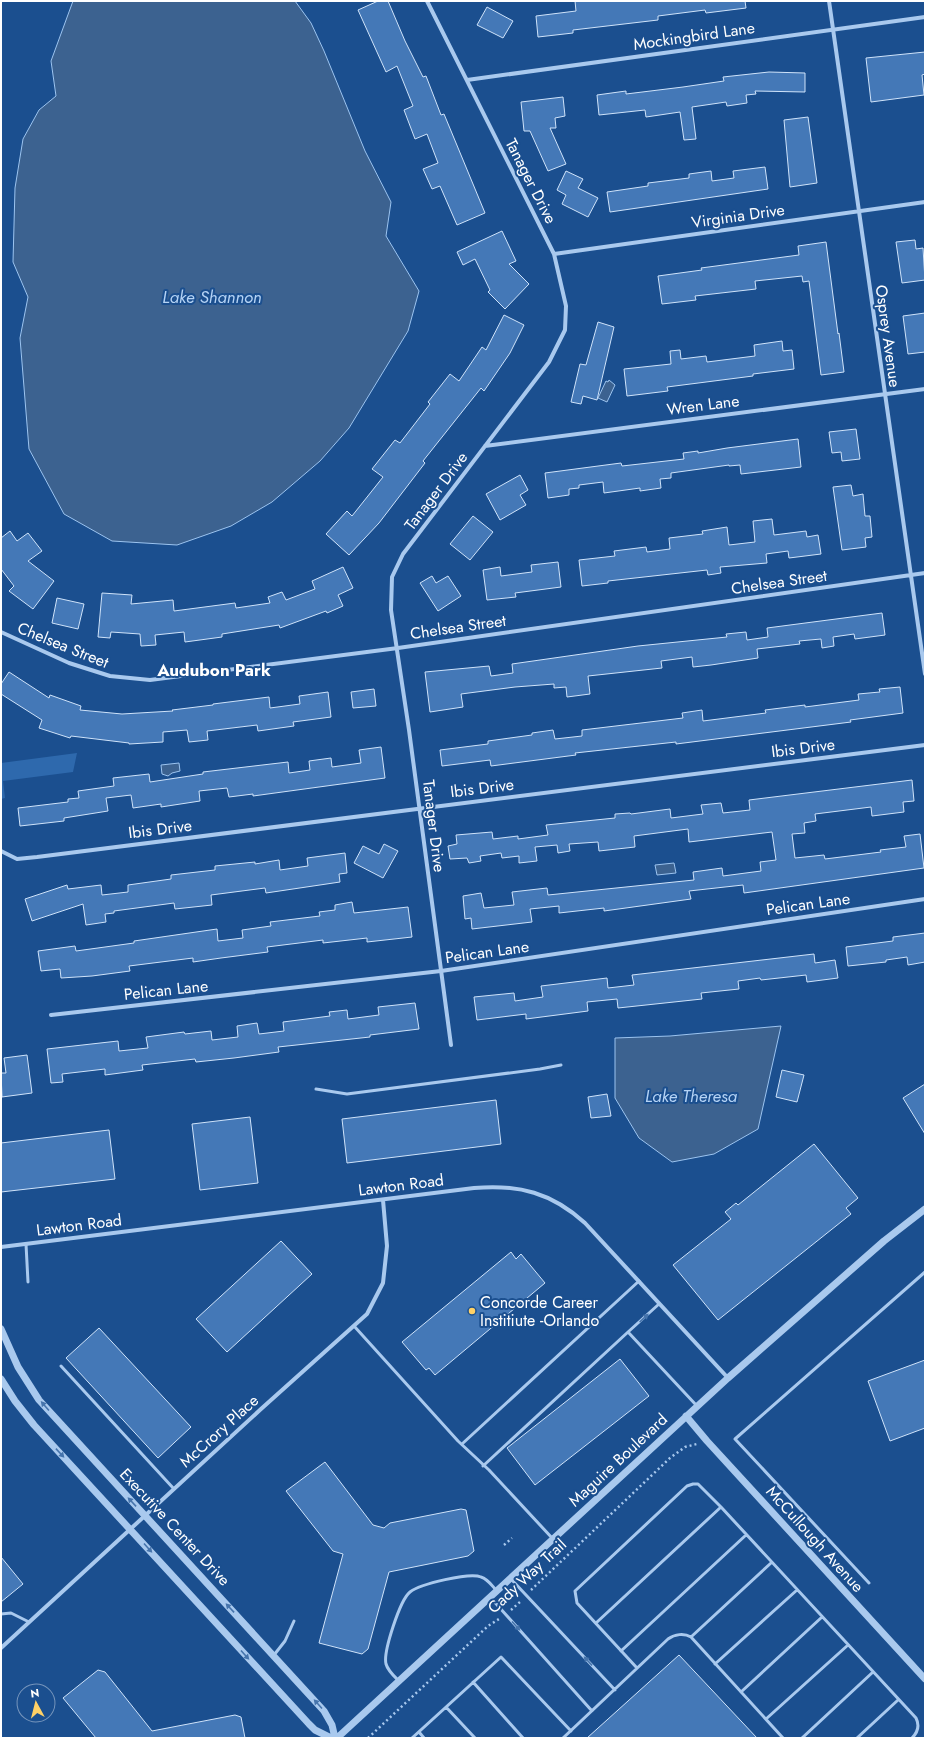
<svg xmlns="http://www.w3.org/2000/svg" width="926" height="1739" viewBox="0 0 926 1739" font-family="Jost,sans-serif">
  <style>
    .green { fill: #2e69ad }
    .water { fill: #3c6290; stroke: #9cc4f0 }
    .building { fill: #4478b7; stroke: #cfe3fa }
    .lines { fill: none; stroke-linecap: round; stroke-linejoin: round }
    .path { stroke: #a9c9ee; stroke-width: 2.5; stroke-dasharray: 2 3; stroke-linecap: butt }
    .service { stroke: #a9c9ee; stroke-width: 3 }
    .minor { stroke: #a9c9ee; stroke-width: 4 }
    .tertiary { stroke: #a9c9ee; stroke-width: 7 }
    .oneway { fill: #4674ac }
    .poi-dot { fill: #ffd166; stroke: #1b4f8f; stroke-width: 1.5 }
    .labels { text-anchor: middle; dominant-baseline: central; stroke-width: 4; stroke-linejoin: round; paint-order: stroke }
    .street-label { font-size: 16px; fill: #fff; stroke: #1b4f8f }
    .poi-label { font-size: 16px; fill: #fff; stroke: #1b4f8f; text-anchor: start }
    .water-label { font-size: 17px; font-style: italic; fill: #b5d3f5; stroke: #1b4f8f }
    .neighbourhood-label { font-size: 17px; font-weight: bold; fill: #fff; stroke: #1b4f8f }
  </style>
  <rect width="100%" height="100%" fill="#1b4f8f"/>
  <path class="green" d="M77,753L73,772L3,781L5,798L1,799V763Z"/>
  <path class="water" d="M73,1H295L311,23L324,51L365,151L391,202L386,236L419,291L408,331L349,428L320,461L272,502L231,526L177,545L112,541L64,514L29,449L20,338L28,297L13,262L15,188L23,139L39,110L56,96L51,61Z
    M609,380L615,385L607,402L598,398L606,381L608,382Z
    M179,763L180,771L172,773L168,776L162,774L161,765Z
    M674,863L676,873L657,875L655,865Z
    M781,1026L758,1129L714,1154L672,1162L639,1138L615,1098V1038L670,1036Z"/>
  <path class="building" d="M378,1H388L405,41L423,77L426,76L441,115L444,114L485,213L457,225L440,186L432,189L423,169L438,163L427,134L415,139L404,110L413,106L397,66L386,72L358,10Z
    M575,1H745L746,8L706,13L705,10L658,16V20L573,30V33L538,37L536,16L576,11Z
    M487,7L513,21L503,38L477,25Z
    M925,52V74L922,75L924,95L871,102L866,58Z
    M769,72L805,73V92L755,91L756,94L746,95L747,103L727,106L726,102L692,107L696,139L684,140L680,112L646,117L645,110L599,115L597,95L626,91V94L683,87L724,81L723,77Z
    M563,97L565,116L555,118L556,128H550L566,164L548,171L530,131H524L521,102Z
    M808,117L817,183L790,187L784,120Z
    M765,167L768,189L610,212L607,192L648,186V183L689,178V174L711,171L712,181L734,178L733,171Z
    M566,171L583,179L578,188L598,198L588,217L562,204L566,195L557,190Z
    M502,231L516,261L509,264L529,284L505,309L488,292L490,290L475,259L463,265L457,252Z
    M915,240L916,249L923,248L925,280L902,283L896,242Z
    M826,242L838,334L839,333L844,372L821,375L809,281L803,282L802,276L755,281L756,289L695,296L696,300L662,304L658,276L702,270L701,268L799,255L798,246Z
    M925,313V352L908,354L903,316Z
    M504,315L524,325L510,353L484,391L481,388L423,461L425,463L379,523L349,555L326,534L347,511L352,516L383,477L372,469L395,440L400,443L430,404L428,402L450,374L459,381L482,347L486,350Z
    M598,322L614,327L597,400L583,396L581,404L571,402L580,364L586,365Z
    M782,341L783,351L792,350L794,369L753,374V376L667,387L668,391L627,396L624,369L671,364L670,351L680,350L681,359L706,356L707,362L755,356L754,345Z
    M856,429L860,459L842,461L841,452L832,453L829,432Z
    M798,439L801,467L741,474L740,465L729,466V465L671,473V478L660,479L661,488L640,491V488L604,493L603,482L579,485V488L569,489V495L548,498L545,473L621,463L622,466L684,459L683,453L698,451V453L727,448Z
    M520,475L528,490L520,495L526,505L500,520L486,494Z
    M851,485L853,496L863,494L865,516H870L872,537L865,538L866,547L842,550L833,487Z
    M473,516L493,532L470,560L450,544Z
    M772,519L774,535L806,531L807,537L818,535L821,554L789,558L788,551L766,554L767,563L720,567L721,573L708,575L707,570L608,581V583L582,586L579,560L615,556L614,551L646,547L647,552L670,549L669,538L703,534L702,531L727,527L729,545L755,542L753,521Z
    M10,531L17,541L28,533L42,551L28,561L54,581L33,609L9,591L14,586L1,569V538Z
    M558,562L561,587L515,593L516,597L487,600L483,570L500,567L501,576L532,572L531,565Z
    M343,567L353,588L338,595L343,606L327,613L326,611L280,628L279,625L222,634V637L185,642L184,632L155,635L156,645L141,646L140,634L111,632L110,638L98,637L102,593L132,595L131,604L173,600L174,611L235,603L236,608L270,603L268,597L282,592L286,600L315,589L312,581Z
    M432,576L436,583L448,576L461,596L438,611L420,583Z
    M57,598L84,604L78,629L52,623Z
    M882,613L885,635L855,639L854,634L833,637L834,646L822,648L821,639L799,641L800,644L757,649L758,658L711,665L693,667L692,657L661,661L662,668L588,676L590,694L567,697L566,687L554,688V684L515,687L461,694L463,707L430,712L425,672L489,666L491,676L513,673L512,664L638,646L727,637L726,634L746,632L747,640L768,637L767,628Z
    M9,672L49,698L50,695L81,706L80,710L122,714L173,711L172,710L213,705V704L269,697L270,708L300,704L299,696L328,692L331,717L293,722L294,726L258,731L257,725L207,731L208,740L189,742L187,730L163,732V742L129,744V743L71,736L70,738L39,728L42,720L1,694V684Z
    M900,687L903,713L850,720L851,722L676,744V742L575,753L576,755L491,766L490,760L442,766L440,750L488,744V741L532,735V733L553,730L555,739L582,736V730L683,718L682,713L702,710L703,721L766,713L765,710L805,705V707L859,700L858,694L880,692L879,689Z
    M374,689L376,706L353,708L351,692Z
    M381,747L385,778L253,796V794L229,797L227,788L199,791L200,801L161,807V804L133,808L131,795L106,798L108,811L64,818V821L20,826L18,808L68,802V799L79,798L78,791L114,786L113,778L149,774L150,782L203,774V772L288,762L289,773L310,770L309,761L331,758L332,767L361,763L359,750Z
    M912,780L914,801L903,802L904,812L872,816L871,807L815,814L816,821L804,823L805,833L792,834L795,858L824,855L825,859L881,852L880,850L906,847L904,836L920,834L924,868L744,893L743,885L689,891L691,899L604,911V908L559,913V906L530,909L532,922L472,929L471,918L465,919L463,896L481,893L484,908L514,905L512,892L547,888L548,895L694,880L693,872L722,868L723,876L761,871L760,862L776,860L772,832L689,842L688,829L634,836L635,847L599,851L598,842L569,844L570,851L558,853L557,845L535,847L537,861L519,863V856L502,858L501,853L480,856L481,861L469,863L467,858L450,859L448,846L457,844L456,835L492,832L493,839L518,836V839L548,835L546,825L615,818V814L630,813L631,814L670,809L671,818L703,814L701,805L721,803L723,813L750,810L749,800Z
    M384,844L398,851L383,878L354,863L363,846L379,854Z
    M345,853L347,873L339,874L340,882L266,893L265,888L211,895L212,905L175,909L174,903L114,911V913L105,914L106,922L86,925L83,904L32,921L25,899L67,885L68,889L101,885L102,895L128,892V885L171,879V875L215,870V866L255,862V864L279,860L280,870L308,866L307,858Z
    M352,902L354,913L408,907L412,937L367,942V938L323,943V940L267,947L268,952L221,958L193,962V958L129,966L130,971L92,976L61,978L60,969L41,971L38,951L75,946L76,951L134,943V941L217,929L218,941L243,938L242,930L271,926L270,922L320,916L319,912L335,910V905Z
    M925,933V962L908,965L907,957L886,960V962L848,966L846,947L893,941V937Z
    M814,954L815,963L835,960L838,978L807,982L806,975L761,980L760,978L738,981L739,989L701,993L702,999L618,1008L617,999L587,1002L588,1011L526,1019V1014L477,1020L474,997L514,993L515,1001L543,997L541,986L607,978L608,988L634,985L632,975Z
    M415,1003L419,1029L370,1035V1037L278,1047L279,1052L234,1058L196,1062L195,1059L142,1065L143,1070L105,1075V1069L62,1074L63,1082L51,1083L47,1049L118,1041L119,1051L148,1048L146,1037L184,1032L185,1034L211,1031L212,1040L238,1037L237,1026L257,1023L259,1034L284,1031L283,1022L330,1016L329,1012L347,1010L348,1019L379,1015L378,1007Z
    M27,1055L32,1093L2,1097L1,1073H6L4,1058Z
    M782,1070L804,1075L797,1102L776,1097Z
    M925,1084V1134L903,1098Z
    M607,1094L611,1116L591,1118L588,1097Z
    M496,1100L501,1144L347,1163L342,1119Z
    M250,1117L258,1183L200,1190L192,1124Z
    M109,1130L115,1179L1,1192V1143Z
    M814,1144L858,1198L846,1208L851,1214L718,1320L673,1265L731,1219L725,1212L736,1203L738,1205Z
    M281,1241L312,1274L227,1352L196,1319Z
    M511,1252L516,1259L521,1254L545,1283L435,1375L429,1368L426,1370L402,1342Z
    M99,1328L191,1427L158,1458L66,1358Z
    M620,1359L649,1396L535,1485L507,1448Z
    M925,1360V1428L890,1441L868,1381Z
    M325,1462L373,1525L384,1528L390,1523L461,1509L466,1510L474,1551L468,1556L389,1572L368,1649L362,1654L319,1643L343,1554L333,1551L286,1491Z
    M1,1557L23,1584L1,1602Z
    M679,1655L757,1738H587Z
    M98,1670L105,1672L152,1731L235,1715L241,1717L245,1738H96L63,1698Z"/>
  <g class="lines">
    <path class="path" d="M504,1545L512,1538
      M531,1590L670,1458L685,1447L697,1444
      M511,1610L521,1601
      M368,1738L488,1626L499,1619"/>
    <path class="service" d="M316,1089L347,1094L540,1069L561,1065
      M26,1244L28,1282
      M354,1326L458,1441L489,1470L553,1539
      M628,1332L659,1304
      M61,1366L174,1489
      M462,1444L639,1281
      M483,1466L628,1332L697,1406
      M511,1579L615,1690
      M869,1583L735,1439L925,1272
      M490,1597L592,1711
      M1,1614L11,1613L29,1622
      M596,1623L721,1507
      M691,1637L771,1563
      M621,1651L746,1535
      M274,1655L285,1641L294,1621
      M715,1664L797,1590
      M637,1668L577,1603L575,1591L687,1486L693,1484H698L721,1507L916,1718C920,1726 918,1732 912,1738
      M399,1681C394,1676 388,1671 386,1664C383,1652 400,1600 410,1592C420,1584 470,1572 481,1577C488,1579 492,1586 497,1591
      M473,1682L523,1738
      M741,1692L822,1617
      M446,1707L475,1738
      M766,1719L848,1645
      M419,1732L424,1738
      M412,1738L501,1657L571,1731
      M563,1738L668,1639C675,1634 684,1633 691,1637L783,1738
      M802,1738L873,1672
      M857,1738L898,1700"/>
    <path class="minor" d="M427,1L554,254L566,306L565,330L549,362L403,554L392,577L391,610L409,730L451,1045
      M829,1L925,674
      M467,80L925,17
      M554,254L925,202
      M485,446L925,389
      M1,632L69,663L110,676L150,680L398,648L925,573
      M1,851L17,859L37,857L925,745
      M51,1015L441,971L925,899
      M1,1247L474,1188C519,1184 552,1193 585,1223L728,1378
      M1,1648L261,1409L367,1314L383,1283L387,1246L383,1200"/>
    <path class="tertiary" d="M1,1329L18,1367L39,1400L324,1711L332,1725L335,1738
      M1,1379L15,1401L34,1425L309,1724L315,1730L331,1738
      M686,1416L707,1441L925,1679
      M337,1738L728,1378L884,1241L925,1209"/>
  </g>
  <defs><path id="oneway-solid" d="M-6-.8H1V-3.2L6.5 0L1 3.2V.8H-6Z"/></defs>
  <g class="oneway">
    <use href="#oneway-solid" transform="translate(644 1318) rotate(-43)"/>
    <use href="#oneway-solid" transform="translate(45 1406) rotate(-131)"/>
    <use href="#oneway-solid" transform="translate(60 1453) rotate(47)"/>
    <use href="#oneway-solid" transform="translate(132 1502) rotate(-133)"/>
    <use href="#oneway-solid" transform="translate(148 1548) rotate(48)"/>
    <use href="#oneway-solid" transform="translate(230 1608) rotate(-133)"/>
    <use href="#oneway-solid" transform="translate(516 1626) rotate(48)"/>
    <use href="#oneway-solid" transform="translate(245 1655) rotate(48)"/>
    <use href="#oneway-solid" transform="translate(588 1661) rotate(-133)"/>
    <use href="#oneway-solid" transform="translate(318 1704) rotate(-132)"/>
  </g>
  <circle class="poi-dot" cx="472" cy="1311" r="4"/>
  <g class="labels">
    <g class="street-label">
      <text transform="translate(694 36) rotate(-8)">Mockingbird Lane</text>
      <text transform="translate(531 181) rotate(63)">Tanager Drive</text>
      <text transform="translate(738 216) rotate(-8)">Virginia Drive</text>
      <text transform="translate(888 336) rotate(82)">Osprey Avenue</text>
      <text transform="translate(703 405) rotate(-7)">Wren Lane</text>
      <text transform="translate(436 491) rotate(-53)">Tanager Drive</text>
      <text transform="translate(779 582) rotate(-8)">Chelsea Street</text>
      <text transform="translate(458 627) rotate(-8)">Chelsea Street</text>
      <text transform="translate(63 645) rotate(22)">Chelsea Street</text>
      <text transform="translate(803 748) rotate(-7)">Ibis Drive</text>
      <text transform="translate(482 788) rotate(-7)">Ibis Drive</text>
      <text transform="translate(434 826) rotate(83)">Tanager Drive</text>
      <text transform="translate(160 829) rotate(-7)">Ibis Drive</text>
      <text transform="translate(808 904) rotate(-8)">Pelican Lane</text>
      <text transform="translate(487 952) rotate(-8)">Pelican Lane</text>
      <text transform="translate(166 990) rotate(-6)">Pelican Lane</text>
      <text transform="translate(401 1185) rotate(-7)">Lawton Road</text>
      <text transform="translate(79 1225) rotate(-7)">Lawton Road</text>
      <text transform="translate(219 1431) rotate(-42)">McCrory Place</text>
      <text transform="translate(618 1460) rotate(-43)">Maguire Boulevard</text>
      <text transform="translate(175 1527) rotate(47)">Executive Center Drive</text>
      <text transform="translate(815 1539) rotate(48)">McCullough Avenue</text>
      <text transform="translate(527 1576) rotate(-43)">Cady Way Trail</text>
    </g>
    <g class="poi-label">
      <text x="480" y="1302">Concorde Career<tspan x="480" dy="18">Institiute -Orlando</tspan></text>
    </g>
    <g class="water-label">
      <text x="212" y="297">Lake Shannon</text>
      <text x="691" y="1096">Lake Theresa</text>
    </g>
    <g class="neighbourhood-label">
      <text x="214" y="670">Audubon Park</text>
    </g>
  </g>
  <rect width="926" height="1739" fill="none" stroke="#ffffff" stroke-width="4"/>
  <g transform="translate(36 1703) rotate(353)"><circle r="19" fill="#1b4f8f" stroke="#7695bc"/>
  <path d="M0-3L7 15L0 10L-7 15Z" fill="#ffd166"/>
  <text y="-6" font-size="11" font-weight="bold" text-anchor="middle" fill="#ffffff">N</text>
  </g>
</svg>
